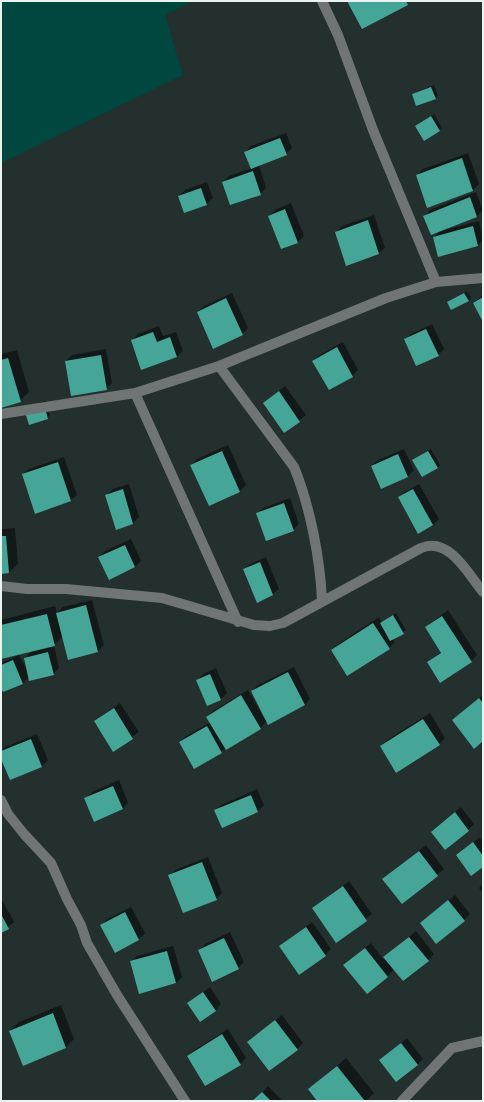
<svg xmlns="http://www.w3.org/2000/svg" width="484" height="1102" viewBox="0 0 484 1102" font-family="Signika,sans-serif">
  <style>
    .green { fill: #00473f }
    .shadow { fill: #0007 }
    .building { fill: #45a698 }
    .lines { fill: none; stroke-linecap: round; stroke-linejoin: round }
    .minor { stroke: #6f7574; stroke-width: 10 }
  </style>
  <rect width="100%" height="100%" fill="#24302e"/>
  <path class="green" d="M1,1H193L165,15L183,75L1,163Z"/>
  <path class="shadow" d="M434,85L438,96L435,98L413,95L416,92Z
    M434,114L442,128L424,139L416,126Z
    M286,133L292,148L286,154L259,165L266,188L260,194L223,182L229,176L252,168L245,152L251,146Z
    M468,153L479,184L473,190L428,206L417,175L423,169Z
    M207,182L213,198L207,204L179,196L185,190Z
    M476,192L483,210L477,216L447,227L448,229L479,221L483,240L478,245L434,237L441,230L425,216L430,210Z
    M291,203L304,236L298,242L282,248L269,216L275,210Z
    M374,215L385,248L379,253L347,264L336,232L342,226Z
    M467,291L471,298L468,301L448,302Z
    M232,293L248,328L242,334L198,312L204,306Z
    M483,295V319L474,303Z
    M432,324L444,349L438,355L405,340L411,334Z
    M159,326L163,336L176,332L183,351L177,356L142,369L132,340L138,334Z
    M343,342L358,370L352,376L329,389L314,361L319,355Z
    M106,349L112,383L106,389L66,361L72,355Z
    M17,350L29,392L20,401L1,406V354Z
    M285,386L306,415L285,432L264,403Z
    M46,401L50,415L47,418L28,406Z
    M228,445L246,485L240,491L191,465L197,459Z
    M404,449L414,470L408,476L372,466L378,460Z
    M431,449L440,465L437,468L414,460Z
    M64,457L77,495L71,500L23,474L29,469Z
    M129,484L139,517L133,523L107,495L113,489Z
    M419,484L439,519L433,525L399,497L405,492Z
    M290,498L299,524L293,530L257,514L263,508Z
    M15,528L18,564L9,572L1,573V529Z
    M131,539L141,561L135,567L99,557L105,551Z
    M266,557L279,589L273,594L257,601L244,569L250,564Z
    M92,600L104,645L98,651L68,658L63,636L54,645L59,668L53,674L29,677L23,683L4,691L1,685V663L19,655L28,672L25,658L33,650L1,656V620L55,606L57,613L63,607Z
    M448,610L477,655L471,661L428,662L442,651L426,627Z
    M396,613L406,630L393,639L395,642L389,648L332,650L338,644L379,617L382,622Z
    M294,667L310,699L305,705L267,721L260,728L195,767L180,742L186,736L211,722L208,717L213,711L248,690L264,718L265,717L252,691L258,685Z
    M216,668L227,693L221,699L207,705L197,680L203,674Z
    M483,695V740L459,715Z
    M120,703L139,732L113,750L95,721Z
    M430,713L445,738L439,744L381,746L387,740Z
    M37,734L48,760L42,766L10,779L1,757V751L5,747Z
    M119,780L128,803L122,809L86,798L92,792Z
    M257,789L264,805L258,811L222,827L215,811L221,805Z
    M461,807L474,824L468,830L432,832Z
    M480,837L483,842V866L457,856Z
    M426,845L444,869L402,903L390,873Z
    M208,857L222,893L216,899L169,876L175,870Z
    M349,881L372,914L336,941L313,908Z
    M483,884V893L479,888Z
    M455,895L470,914L464,920L421,923Z
    M1,898L14,922L1,932Z
    M131,907L145,933L139,939L115,951L102,925L107,919Z
    M312,922L331,949L325,955L280,946Z
    M416,931L434,954L428,960L394,969L387,977L351,959L371,943L383,959Z
    M230,932L244,962L238,968L199,950L205,944Z
    M173,946L182,977L176,983L131,962L137,956Z
    M210,987L221,1004L216,1010L189,1003Z
    M61,1005L74,1039L66,1047L24,1064L10,1031L19,1022Z
    M282,1015L303,1043L297,1049L248,1042Z
    M228,1029L246,1058L240,1064L188,1056L194,1050Z
    M407,1038L423,1059L417,1065L386,1055Z
    M346,1058L374,1093L366,1101H318L309,1089Z
    M268,1086L283,1101H254L263,1092Z"/>
  <path class="building" d="M347,1H406L408,5L362,29Z
    M431,87L436,99L416,106L412,94Z
    M431,116L440,131L424,141L415,126Z
    M280,138L287,155L251,169L244,152Z
    M462,158L473,191L427,208L416,175Z
    M253,171L261,195L230,205L222,182Z
    M201,188L207,205L184,213L178,196Z
    M470,197L477,217L431,235L423,216Z
    M285,209L298,243L281,249L268,216Z
    M368,220L379,254L346,266L335,232Z
    M473,226L478,246L438,257L433,237Z
    M464,293L469,301L451,310L447,302Z
    M483,297V322L473,303Z
    M226,298L243,335L213,349L197,312Z
    M426,329L439,356L416,366L404,339Z
    M153,332L157,342L170,337L177,357L141,370L131,340Z
    M337,347L353,377L329,390L312,361Z
    M101,355L107,390L71,396L65,361Z
    M8,358L21,402L1,408V360Z
    M279,391L300,422L284,433L263,403Z
    M44,404L48,419L29,425L24,409Z
    M222,451L240,492L209,506L190,465Z
    M428,451L438,468L422,477L412,460Z
    M398,454L408,477L381,489L371,466Z
    M58,462L71,501L35,514L22,474Z
    M123,489L133,524L116,530L105,495Z
    M413,489L433,525L418,534L398,497Z
    M284,503L294,531L266,541L256,513Z
    M1,536H6L9,573L1,574Z
    M125,545L135,567L109,580L98,557Z
    M260,562L273,595L257,603L243,569Z
    M86,605L98,652L68,660L56,613Z
    M47,614L55,646L1,659V625Z
    M393,615L404,634L390,641L380,623Z
    M442,616L472,662L440,683L427,662L441,653L425,627Z
    M373,623L390,649L347,676L331,650Z
    M48,652L54,675L29,681L24,658Z
    M13,660L23,684L3,692L1,688V665Z
    M288,672L305,705L268,725L251,691Z
    M210,674L221,700L207,706L196,680Z
    M241,695L261,729L226,750L206,717Z
    M479,698L483,703V741L474,749L452,720Z
    M114,708L133,739L113,752L94,721Z
    M423,719L440,745L396,773L380,746Z
    M207,726L222,753L194,769L179,742Z
    M31,739L42,767L10,780L1,759V751Z
    M113,786L123,809L94,822L84,798Z
    M251,795L258,812L222,828L214,810Z
    M455,812L469,831L445,850L431,832Z
    M473,842L483,856V867L471,876L456,855Z
    M419,851L438,876L402,904L382,879Z
    M202,862L217,900L183,913L168,875Z
    M343,886L367,921L336,943L312,908Z
    M448,900L465,921L436,944L420,923Z
    M125,912L139,940L115,953L100,925Z
    M1,914L9,929L1,933Z
    M306,927L326,956L299,975L279,946Z
    M409,937L429,961L403,981L383,957Z
    M224,938L239,969L212,982L198,950Z
    M365,948L388,977L367,994L343,965Z
    M167,951L176,983L139,994L130,961Z
    M203,992L216,1011L200,1022L187,1003Z
    M53,1013L66,1048L23,1066L9,1031Z
    M275,1020L298,1050L269,1071L247,1042Z
    M222,1034L241,1065L205,1086L187,1056Z
    M401,1043L418,1065L396,1082L379,1060Z
    M337,1066L365,1101H317L308,1089Z
    M262,1092L271,1101H252Z"/>
  <g class="lines">
    <path class="minor" d="M322,1L338,35L373,130L436,282
      M219,366L294,467C310,506 320,558 322,600
      M135,393L238,622
      M1,414L135,393L219,366L386,298L436,282L483,278
      M1,586L27,589H66L162,598L254,625L270,626L283,623L421,548C449,536 468,574 483,592
      M1,800L8,814L24,834L51,863L67,899L81,925L87,943L117,995L185,1101
      M402,1101L452,1048L483,1041"/>
  </g>
  <rect width="484" height="1102" fill="none" stroke="#ebf3f1" stroke-width="4"/>
</svg>
